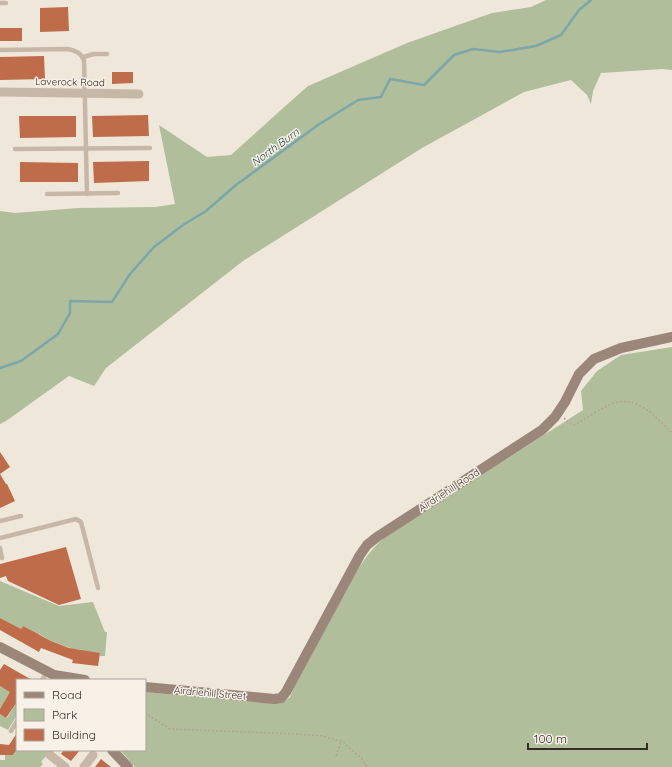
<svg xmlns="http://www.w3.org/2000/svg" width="672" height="767" viewBox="0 0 672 767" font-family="Quicksand,sans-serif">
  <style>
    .green { fill: #b1be9c }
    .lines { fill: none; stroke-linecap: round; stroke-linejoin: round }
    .stream { stroke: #7ba7ab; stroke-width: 2.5 }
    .building { fill: #be6c4a }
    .path { stroke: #b3a192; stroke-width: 1.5; stroke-dasharray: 2 2; stroke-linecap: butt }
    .lane { stroke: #c7b7a7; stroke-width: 4.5 }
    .street { stroke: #c7b7a7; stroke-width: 9 }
    .secondary { stroke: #9a8779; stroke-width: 10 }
    .labels { text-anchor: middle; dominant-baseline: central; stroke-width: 3; stroke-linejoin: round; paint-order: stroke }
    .street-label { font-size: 10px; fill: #342c27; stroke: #f8f1e7 }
    .water-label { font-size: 11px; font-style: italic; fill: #204d53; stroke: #f8f1e7 }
  </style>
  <rect width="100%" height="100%" fill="#f0e7db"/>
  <path class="green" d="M546,0H672V70L662,69L601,73L593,91L591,104L587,95L571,80L524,92L422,148L243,261L106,368L94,386L69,376L6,421L0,424V211L15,213L78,208L155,207L175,204L159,125L207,157L231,155L282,109L308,86L407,43L492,13L531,7Z
    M672,347V767H135L120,750H145V692L265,703H280L290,697L295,685L358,569C368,554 375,545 389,534L477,478L583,410L581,391L597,371L621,355Z
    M0,581L59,606L93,602L105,632H107L105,656H100V653L83,652V650L75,649L74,651L70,648L51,641L39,634L37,637L30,630L23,626L20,630L16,627L0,618Z
    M17,685L10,693L0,709V686L3,688L5,686Z
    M17,702V715L8,730L0,726V714L7,718Z
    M17,749V750H22L24,751L25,750H51L41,762L43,764L40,767H0V760H5V755H13Z"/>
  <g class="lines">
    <path class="stream" d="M0,368L21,361L58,334L70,313V301L112,302L130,274L154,247L183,225L206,211L236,185L318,125L358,100L381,97L390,79L424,85L454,55L473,49L500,52L536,46L561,35L579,10L591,0"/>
  </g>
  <path class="building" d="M68,7L69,31L40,32V8Z
    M0,28H22V41H0Z
    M44,56L45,79L0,80V57Z
    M112,72H133V83L112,84Z
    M148,115L149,136L93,137L92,116Z
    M19,116H76V137L20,138Z
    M149,161V181L94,183L93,162Z
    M20,162L78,163V182H20Z
    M0,452L10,467L0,474Z
    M0,474L6,484H7L15,501L0,508Z
    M66,547L81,599L59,605L8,581L6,576L0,578V564Z
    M0,618L21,629L23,626L51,641L69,648L100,653L98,666L72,663L73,660L41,648L39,652L0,630Z
    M4,664L32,680H17V702L6,718L0,714V709L10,692L0,686V670Z
    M17,733V749L13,755H0V744L9,745Z
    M64,750H80L71,761L61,754Z
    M101,759L111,767H95Z"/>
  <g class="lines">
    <path class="path" d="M564,418L569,423L574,425C585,419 607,404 618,402C640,398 658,419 672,433
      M145,713L170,729L297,734L322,736L343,742L361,758L367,767
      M336,756L341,742"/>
    <path class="lane" d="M0,3H6
      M0,50L68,49C75,50 82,54 84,60L87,194
      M83,57L94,54H107
      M15,149L150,148
      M47,194L118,193
      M0,521L21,516
      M0,538L76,519L81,522L98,588
      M0,548L2,558
      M42,680L47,672
      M11,731L17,721"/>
    <path class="street" d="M0,92L139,94
      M50,755L65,767
      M84,767L93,755"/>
    <path class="secondary" d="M0,647L54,675L85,680
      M145,687L274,699L281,698L286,692L360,555L367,545L377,537L542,430L555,417L565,402L579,374L594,359L621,348L672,337
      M112,750L128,767"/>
  </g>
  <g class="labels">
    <g class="street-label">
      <text transform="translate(70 82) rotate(1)">Laverock Road</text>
      <text transform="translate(449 490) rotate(-33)">Airdriehill Road</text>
      <text transform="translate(210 693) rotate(5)">Airdriehill Street</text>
    </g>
    <g class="water-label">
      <text transform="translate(275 147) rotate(-36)">North Burn</text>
    </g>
  </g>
  <rect x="16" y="679" width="130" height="72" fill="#f8f1e7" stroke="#aaa29a"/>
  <rect x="24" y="692" width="20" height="6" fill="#9a8779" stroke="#aaa29a"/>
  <text x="52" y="699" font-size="12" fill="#342c27">Road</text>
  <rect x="24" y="709" width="20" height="12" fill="#b1be9c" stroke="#aaa29a"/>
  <text x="52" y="719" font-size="12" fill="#342c27">Park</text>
  <rect x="24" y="729" width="20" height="12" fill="#be6c4a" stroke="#aaa29a"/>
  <text x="52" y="739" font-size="12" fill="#342c27">Building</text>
  <path d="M528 743v6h119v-6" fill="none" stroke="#342c27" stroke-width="2"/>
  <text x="534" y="743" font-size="12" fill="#342c27" stroke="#f8f1e7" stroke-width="3" paint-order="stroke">100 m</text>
</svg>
